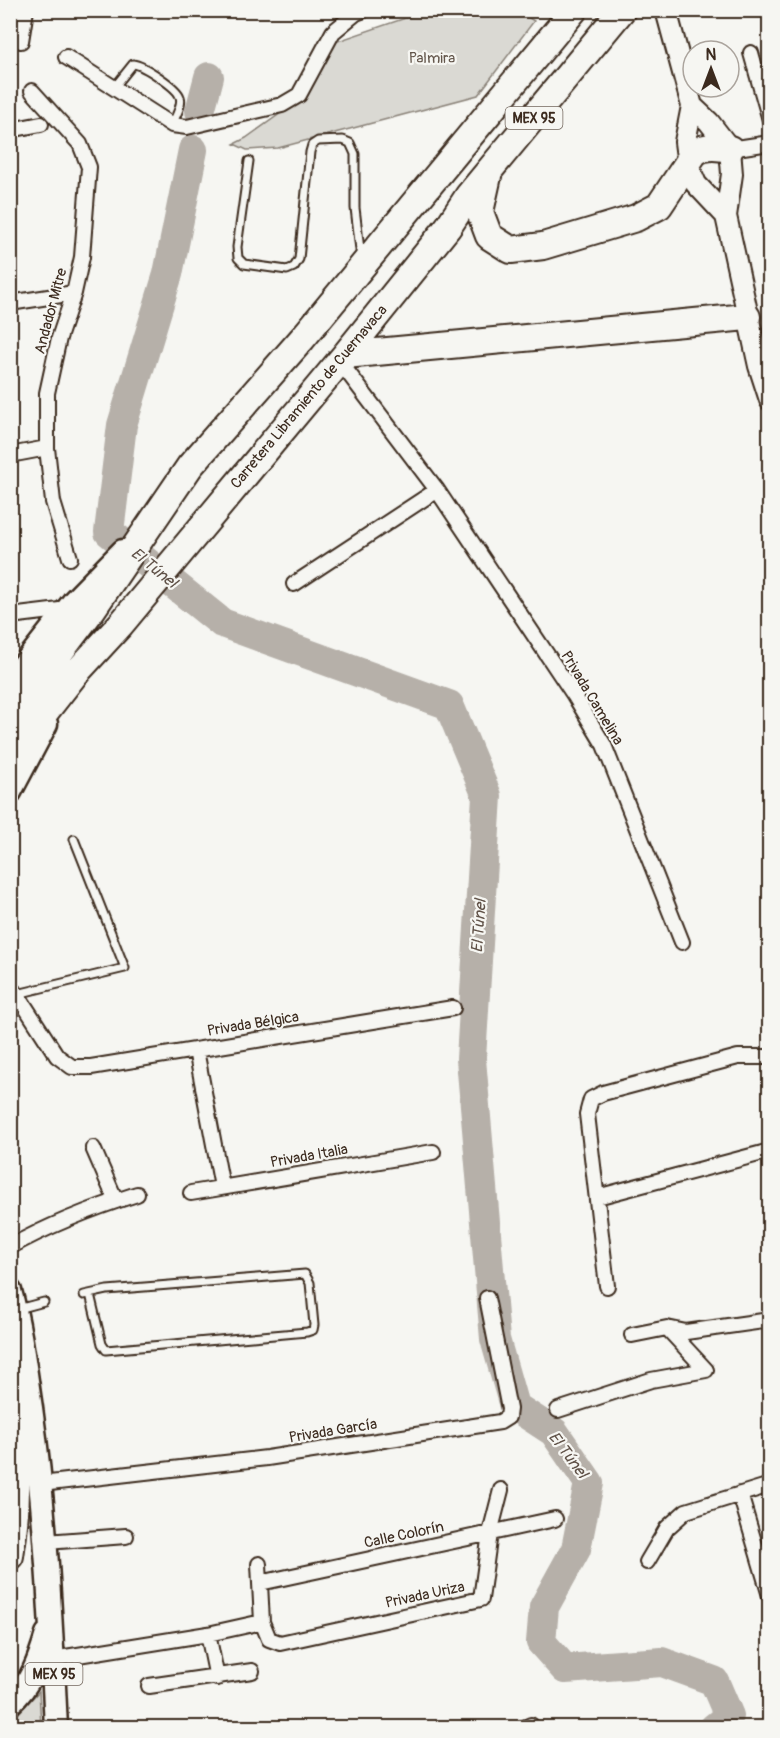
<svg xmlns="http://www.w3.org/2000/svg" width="780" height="1738" viewBox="0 0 780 1738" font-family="Pangolin,sans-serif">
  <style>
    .green { fill: #dad9d3; stroke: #8a8278; stroke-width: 1.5 }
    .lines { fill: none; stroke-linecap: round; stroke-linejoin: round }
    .river { stroke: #b6b0a9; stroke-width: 30 }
    .lane-casing { stroke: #3b2a1e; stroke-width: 11 }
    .street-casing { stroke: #3b2a1e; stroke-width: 18 }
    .secondary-casing { stroke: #3b2a1e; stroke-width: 24 }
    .primary-casing { stroke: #3b2a1e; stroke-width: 27 }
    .highway-casing { stroke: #3b2a1e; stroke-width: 30 }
    .lane { stroke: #f6f6f2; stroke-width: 7 }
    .street { stroke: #f6f6f2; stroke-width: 14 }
    .secondary { stroke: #f6f6f2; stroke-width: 20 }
    .primary { stroke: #f6f6f2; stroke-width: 22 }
    .highway { stroke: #f6f6f2; stroke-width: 26 }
    .labels { text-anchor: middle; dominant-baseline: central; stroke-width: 4.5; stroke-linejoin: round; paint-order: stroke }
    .shield { fill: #f6f6f2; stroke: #73675e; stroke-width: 1.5 }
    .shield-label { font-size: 14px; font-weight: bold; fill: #3b2a1e }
    .park-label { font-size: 15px; fill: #63564b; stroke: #f6f6f2 }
    .street-label { font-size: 15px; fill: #3b2a1e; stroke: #f6f6f2 }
    .water-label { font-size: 16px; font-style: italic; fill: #605248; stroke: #f6f6f2 }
  </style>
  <rect width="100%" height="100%" fill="#f6f6f2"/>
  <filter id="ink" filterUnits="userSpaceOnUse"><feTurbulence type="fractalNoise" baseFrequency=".0167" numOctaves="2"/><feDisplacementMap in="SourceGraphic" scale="12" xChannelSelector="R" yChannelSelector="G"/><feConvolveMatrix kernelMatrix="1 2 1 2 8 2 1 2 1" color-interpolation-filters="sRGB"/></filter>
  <g filter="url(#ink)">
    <path class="green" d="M426,11H518L534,21L478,95L278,148L247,150L234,144L246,138L302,98L332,43Z
      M39,1691L41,1727H11V1718L19,1713Z"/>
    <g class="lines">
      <path class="river" d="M200,111L209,77
        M193,150L168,274L122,425L109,532L222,623L449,705L487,796L471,1059L495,1339L514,1406L554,1432L589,1483L576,1549L544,1607L541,1642L565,1669L662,1662L714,1681L729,1716L714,1728"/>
      <g class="lane-casing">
        <path id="lane" d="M113,89L133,64C143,65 177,87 180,97C183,105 175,117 172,125
          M249,161L237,247L238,258L244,264L287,270L294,267L299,259L310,152L312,145L318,141L343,140L350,143L355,154V208L361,258
          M17,994L125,968L74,839
          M84,1295L107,1290L305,1274L310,1283L314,1325L313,1330L307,1332L106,1350L102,1344L90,1294
          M18,1309L44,1302"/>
      </g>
      <g class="street-casing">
        <path id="street" d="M21,41L26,10
          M751,53L770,120
          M66,57L172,125L187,127L282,105L299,95L333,32L356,13L364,10
          M32,91L80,144L89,167L82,257L74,293L59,338L47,393V448L53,502L70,558
          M10,130L41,124
          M730,149L770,143
          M10,303L74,293
          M340,362L437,490L574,695L604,745L682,942
          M10,455L47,448
          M294,584L437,490
          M10,616L68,609
          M10,989L17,994L57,1056L72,1067H91L453,1008
          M196,1050L222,1187
          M93,1148L116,1201
          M191,1193L433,1152
          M597,1197L770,1151
          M10,1247C51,1224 93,1208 137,1194
          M607,1286L587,1114L591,1099L603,1093L738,1057H770
          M667,1328L706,1370
          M632,1335L667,1328L686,1332L770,1320
          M558,1410L651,1380L706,1370
          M41,1484L267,1458L500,1422L508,1417L509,1409L487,1298
          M740,1494L770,1596
          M46,1542L126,1536
          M647,1562L667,1528L686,1511L770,1485
          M259,1564L262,1622L269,1639L280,1643L481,1599L490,1533L501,1490
          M260,1583L555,1519
          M208,1634L217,1678
          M53,1659L208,1634L262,1622
          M149,1686L252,1671
          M524,1728L531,1725"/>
      </g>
      <g class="secondary-casing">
        <path id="secondary" d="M666,10L692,106L685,142L688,165L696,184L726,216
          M692,106L709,122L730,149L732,174L726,216L759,366L770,400"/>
      </g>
      <g class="primary-casing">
        <path id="primary" d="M10,682L74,601L123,551
          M10,792L46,724
          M10,1291C21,1330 25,1369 31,1408C46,1514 51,1621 56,1728
          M10,1703C31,1685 40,1658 47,1634"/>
      </g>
      <g class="highway-casing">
        <path id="highway" d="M488,176L480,212L489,236L511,250L543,246L636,218L659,206L695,152C706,145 718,147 730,149
          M345,355L747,317
          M10,718L92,610L190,466L302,339L574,10
          M10,757L75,674L121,624L345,355L448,227L469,195L622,10
          M10,1408C19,1457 18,1506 10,1556"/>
      </g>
      <use href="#lane" class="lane"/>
      <use href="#street" class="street"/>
      <use href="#secondary" class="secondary"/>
      <use href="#primary" class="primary"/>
      <use href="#highway" class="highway"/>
    </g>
  </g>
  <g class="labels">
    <g class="shield">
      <rect x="505.5" y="107" width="57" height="22" rx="4.5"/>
      <rect x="25.5" y="1663" width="57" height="22" rx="4.5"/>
    </g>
    <g class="shield-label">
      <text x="534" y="118">MEX 95</text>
      <text x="54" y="1674">MEX 95</text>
    </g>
    <g class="park-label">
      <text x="432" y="58">Palmira</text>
    </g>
    <g class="street-label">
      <text transform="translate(51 311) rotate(-75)">Andador Mitre</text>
      <text transform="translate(309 397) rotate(-50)">Carretera Libramiento de Cuernavaca</text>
      <text transform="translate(592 698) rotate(59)">Privada Camelina</text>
      <text transform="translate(253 1024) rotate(-9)">Privada Bélgica</text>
      <text transform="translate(309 1156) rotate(-10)">Privada Italia</text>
      <text transform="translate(333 1431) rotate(-9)">Privada García</text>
      <text transform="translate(404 1535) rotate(-12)">Calle Colorín</text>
      <text transform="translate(425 1595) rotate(-12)">Privada Uriza</text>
    </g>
    <g class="water-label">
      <text transform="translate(154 568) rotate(39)">El Túnel</text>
      <text transform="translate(479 926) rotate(-86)">El Túnel</text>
      <text transform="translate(568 1455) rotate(53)">El Túnel</text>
    </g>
  </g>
  <rect width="780" height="1738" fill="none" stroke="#f6f6f2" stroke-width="36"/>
  <rect x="18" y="18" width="744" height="1702" fill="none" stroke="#3b2a1e" stroke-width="2" filter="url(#ink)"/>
  <g transform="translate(711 69)"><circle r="28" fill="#f6f6f2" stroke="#aba49d" stroke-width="1.5"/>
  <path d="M0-4.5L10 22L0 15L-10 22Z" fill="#3b2a1e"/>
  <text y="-9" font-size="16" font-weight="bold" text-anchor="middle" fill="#3b2a1e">N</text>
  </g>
</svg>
